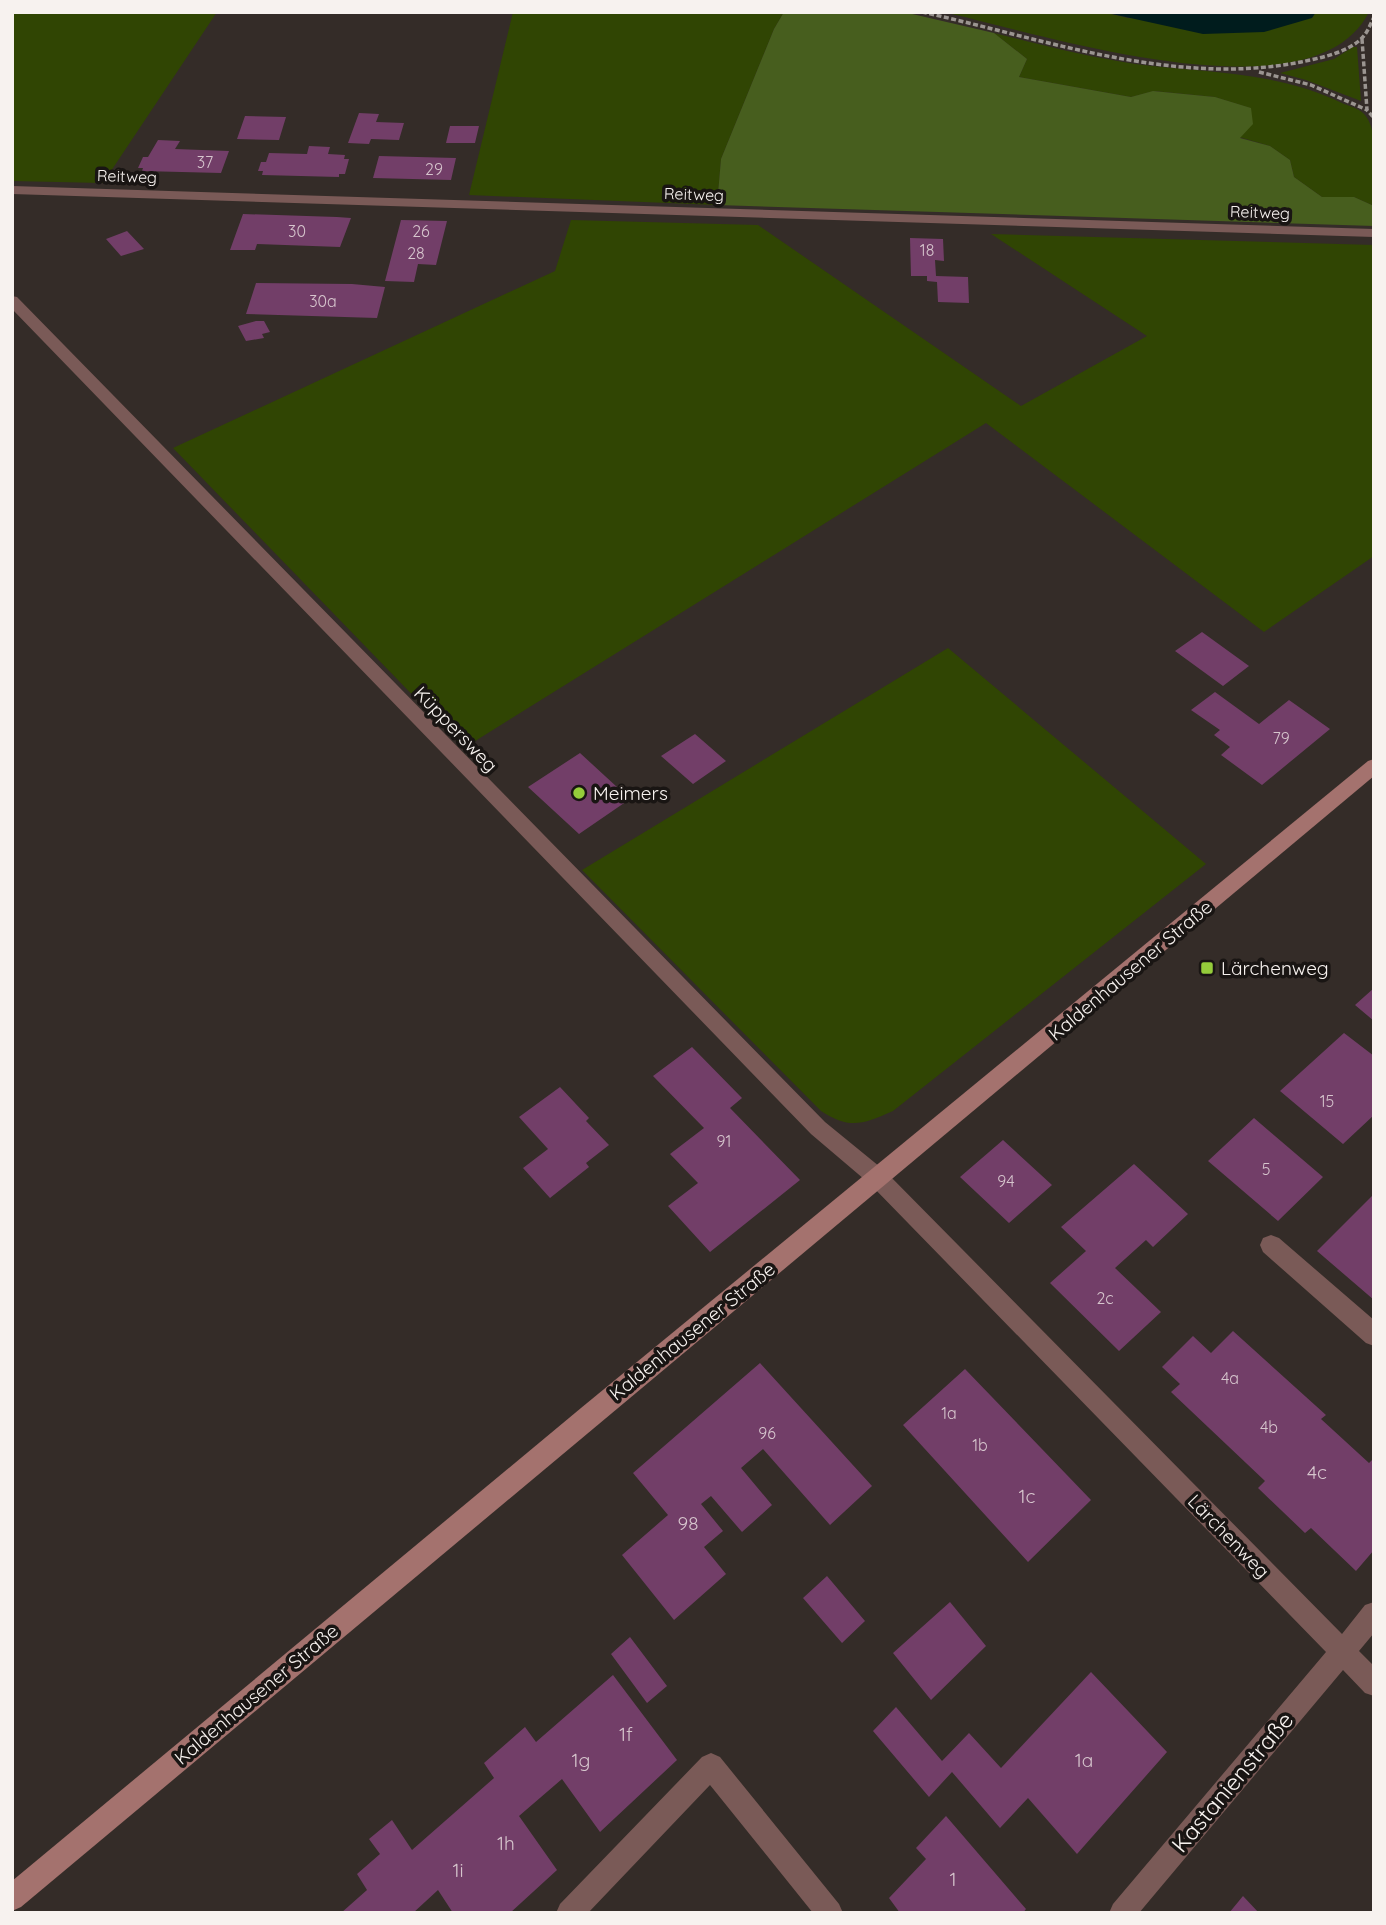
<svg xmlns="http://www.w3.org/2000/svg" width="1386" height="1925" viewBox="0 0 1386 1925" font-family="Quicksand,sans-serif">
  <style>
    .green { fill: #304503 }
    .forest { fill: #475e1e }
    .water { fill: #001c1d }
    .building { fill: #723e68 }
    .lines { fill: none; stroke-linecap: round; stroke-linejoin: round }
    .path { stroke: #9b9591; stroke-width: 3.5; stroke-dasharray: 5 2.5; stroke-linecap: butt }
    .service { fill: #7a5a57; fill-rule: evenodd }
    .minor { fill: #7a5a57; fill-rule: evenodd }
    .secondary { fill: #a4726e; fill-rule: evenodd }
    .poi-dot { fill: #95cc3b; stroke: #191513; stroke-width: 2.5 }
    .labels { text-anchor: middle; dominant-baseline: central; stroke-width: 7; stroke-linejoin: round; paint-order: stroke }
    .number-label { font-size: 16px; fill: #d6c5cd }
    .far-street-label { font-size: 16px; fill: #f7f2ef; stroke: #191513 }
    .street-label { font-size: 19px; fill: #f7f2ef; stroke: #191513 }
    .poi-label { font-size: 19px; fill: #f7f2ef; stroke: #191513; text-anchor: start }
    .near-number-label { font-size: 19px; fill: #d6c5cd }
    .near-street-label { font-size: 23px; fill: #f7f2ef; stroke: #191513 }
  </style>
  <rect width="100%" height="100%" fill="#342c28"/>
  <path class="green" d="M12,12H217L103,183L12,181Z
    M513,12H784L774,29L721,159L717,205L469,195Z
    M943,12H1103L1128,18H1312L1316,12H1369C1313,124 1036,32 943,12Z
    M994,33C1041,45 1088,57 1135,64C1205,73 1279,71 1344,104C1350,106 1359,109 1363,113C1381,129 1374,184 1374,206L1354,197H1322L1294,177L1290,160L1270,146L1239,137L1250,108L1215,97L1154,91L1131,97L1019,77L1027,59Z
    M1353,47H1357L1361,101L1306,80L1280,73L1334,59Z
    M571,220L758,225L1021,406L1147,336L991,234L1374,245V556L1264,632L986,423L464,748L173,448L555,271Z
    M948,648L1206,864L893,1111C863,1124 850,1130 821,1111L582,870Z"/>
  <path class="forest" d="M784,12L908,13L994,33L1027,59L1019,77L1131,97L1153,91L1215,97L1251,108L1253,124L1240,138L1270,146L1290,160L1294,177L1322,197H1354L1374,206V226L717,205L721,159L774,29Z"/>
  <path class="water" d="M1103,12H1316L1312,18L1264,32L1203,34Z"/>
  <path class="building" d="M359,113L379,114L376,122L404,123L399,140L371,139L369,144L348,143Z
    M245,116L286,117L279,140L237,139Z
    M450,126H479L475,143H446Z
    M158,140L180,141L175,149L229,151L221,173L142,171L143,168H138L143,157H148Z
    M309,146L330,147L328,154L345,155L344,159H349L345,174H339V177L262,175L263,171H258L261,162H266L269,153L307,154Z
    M379,156L418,157L456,158L451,180L373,178Z
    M243,214L337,217L351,218L340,247L257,244L255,250H230Z
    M401,220L447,221L436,265L418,264L414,282L385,281Z
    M127,231L144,249L121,256L106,239Z
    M910,238L943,239L944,261L935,260L936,276L968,277L969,303L938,302L937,282L927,281V276H911Z
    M256,283L352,284L385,287L377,318L246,314Z
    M256,321H264L270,332L262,334L264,338L246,341L238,326Z
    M1202,632L1249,666L1223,686L1175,651Z
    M1215,692L1259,724L1289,700L1330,729L1262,785L1221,755L1230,747L1214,735L1220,730L1191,710Z
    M695,734L726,761L693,784L661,756Z
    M580,753L630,799L579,834L528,787Z
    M1374,988V1021L1355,1005Z
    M1344,1033L1374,1056V1115L1343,1144L1280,1091Z
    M692,1047L742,1098L730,1108L800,1180L710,1252L668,1206L698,1183L670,1154L704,1128L653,1076Z
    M560,1087L589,1118L586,1121L609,1145L586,1163L589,1167L550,1198L523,1168L548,1149L519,1117Z
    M1254,1118L1323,1177L1278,1221L1208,1161Z
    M1003,1140L1052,1185L1009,1223L960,1177Z
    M1134,1164L1188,1214L1153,1247L1146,1240L1115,1268L1161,1312L1119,1351L1050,1283L1086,1251L1061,1227Z
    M1374,1194V1300L1317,1251Z
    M1233,1331L1326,1415L1321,1419L1369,1463L1374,1458V1550L1356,1571L1311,1528L1305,1533L1258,1488L1265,1481L1171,1392L1180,1384L1162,1367L1193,1336L1211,1353Z
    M760,1363L872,1486L830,1525L763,1449L741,1468L772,1505L742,1532L711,1496L701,1504L723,1531L704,1547L726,1574L674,1620L622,1555L668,1515L633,1473Z
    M965,1369L1091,1500L1028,1562L903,1425Z
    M827,1576L865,1621L842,1643L803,1598Z
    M950,1602L986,1646L931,1700L893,1653Z
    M630,1637L667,1686L647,1703L611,1654Z
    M1091,1672L1167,1752L1077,1854L1028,1798L1000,1828L952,1772L929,1797L873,1731L896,1707L942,1761L969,1733L1001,1768Z
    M613,1675L677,1760L600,1832L562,1779L519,1816L557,1870L510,1913H453L438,1890L413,1913H341L367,1890L357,1874L380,1854L369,1839L392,1820L412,1850L494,1778L484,1763L525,1727L536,1742Z
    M946,1816L1026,1909L1023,1913H900L889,1898L926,1859L916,1848Z
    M1243,1896L1259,1913H1229Z"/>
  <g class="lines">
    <path class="path" d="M922,12C1045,39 1174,87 1301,62C1320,58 1345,53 1360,40C1367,34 1370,25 1374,17
      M1362,39L1367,110L1374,118
      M1259,72L1311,85L1367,110"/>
    <path class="service" d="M12,296L17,297L825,1122L885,1171L888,1178L885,1185L878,1188L871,1185L811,1134L12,309Z
      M1271,1235L1279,1238L1374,1320V1346L1366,1343L1263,1252L1260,1245L1263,1238Z
      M711,1753L720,1757L839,1904L843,1913H813L710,1785L588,1913H556L560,1904L702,1757Z"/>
    <path class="minor" d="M12,186L1374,229V237L12,194Z
      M878,1168L885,1171L1342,1634L1365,1605L1374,1602V1633L1359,1651L1374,1666V1696L1365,1693L1343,1670L1139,1913H1109L1113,1904L1326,1652L871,1185L868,1178L871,1171Z"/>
    <path class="secondary" d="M1374,759V776L21,1907L12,1911V1881L581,1408L1368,761Z"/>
  </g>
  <g class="poi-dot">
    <circle cx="579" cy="793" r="7"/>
    <rect x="1200" y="961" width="14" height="14" rx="3.5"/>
  </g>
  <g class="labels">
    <g class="number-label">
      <text x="205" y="162">37</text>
      <text x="434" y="169">29</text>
      <text x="297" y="231">30</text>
      <text x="421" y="231">26</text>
      <text x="927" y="250">18</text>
      <text x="416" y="253">28</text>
      <text x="323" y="301">30a</text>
      <text x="1281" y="738">79</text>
      <text x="1327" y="1101">15</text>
      <text x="724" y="1141">91</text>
      <text x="1266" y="1169">5</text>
      <text x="1006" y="1181">94</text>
      <text x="1105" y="1298">2c</text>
      <text x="1230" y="1378">4a</text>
      <text x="949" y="1413">1a</text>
      <text x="1269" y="1427">4b</text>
      <text x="767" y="1433">96</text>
      <text x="980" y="1445">1b</text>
    </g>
    <g class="far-street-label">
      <text transform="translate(127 176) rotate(2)">Reitweg</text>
      <text transform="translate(694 194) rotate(2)">Reitweg</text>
      <text transform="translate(1260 212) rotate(2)">Reitweg</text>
    </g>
    <g class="street-label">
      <text transform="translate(456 729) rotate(46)">Küppersweg</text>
      <text transform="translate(1130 970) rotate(-40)">Kaldenhausener Straße</text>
      <text transform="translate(692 1331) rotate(-39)">Kaldenhausener Straße</text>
      <text transform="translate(1229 1536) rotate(46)">Lärchenweg</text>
      <text transform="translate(256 1694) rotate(-40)">Kaldenhausener Straße</text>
    </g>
    <g class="poi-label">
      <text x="593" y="793">Meimers</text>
      <text x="1221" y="968">Lärchenweg</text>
    </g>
    <g class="near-number-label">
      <text x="1317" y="1472">4c</text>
      <text x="1027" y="1496">1c</text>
      <text x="688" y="1523">98</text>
      <text x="626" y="1734">1f</text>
      <text x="581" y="1760">1g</text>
      <text x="1084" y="1760">1a</text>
      <text x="506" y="1843">1h</text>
      <text x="458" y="1870">1i</text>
      <text x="953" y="1879">1</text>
    </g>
    <g class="near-street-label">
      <text transform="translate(1232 1782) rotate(-50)">Kastanienstraße</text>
    </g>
  </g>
  <rect width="1386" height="1925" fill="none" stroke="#f7f2ef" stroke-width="28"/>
</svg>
